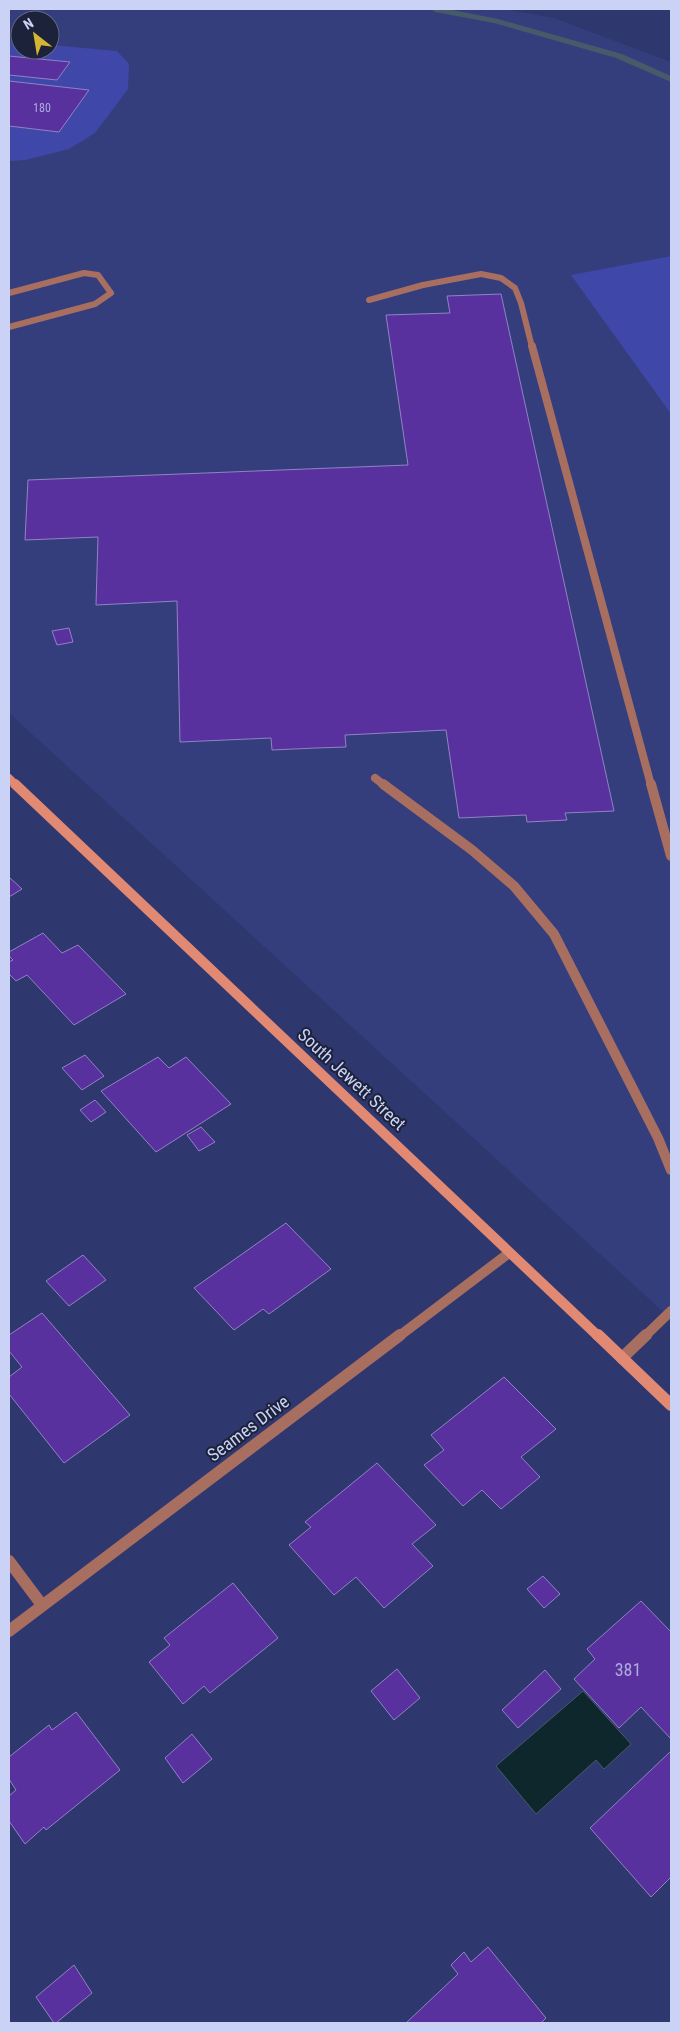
<svg xmlns="http://www.w3.org/2000/svg" width="680" height="2032" viewBox="0 0 680 2032" font-family="'Roboto Condensed',sans-serif">
  <style>
    .built { fill: #353e7d; fill-rule: evenodd }
    .green { fill: #3f48a9 }
    .water { fill: #0d272d; stroke: #465a69 }
    .lines { fill: none; stroke-linecap: round; stroke-linejoin: round }
    .stream { fill: #465a69; fill-rule: evenodd }
    .building { fill: #58319f; stroke: #9182c3 }
    .lane-far3 { stroke: #a86f61; stroke-width: 6 }
    .lane-far2 { stroke: #a86f61; stroke-width: 8 }
    .lane-far1 { stroke: #a86f61; stroke-width: 10 }
    .lane { stroke: #a86f61; stroke-width: 12 }
    .street-far1 { stroke: #a86f61; stroke-width: 10 }
    .street { stroke: #a86f61; stroke-width: 12 }
    .secondary-far2 { stroke: #e28974; stroke-width: 8 }
    .secondary-far1 { stroke: #e28974; stroke-width: 10 }
    .secondary { stroke: #e28974; stroke-width: 12 }
    .labels { text-anchor: middle; dominant-baseline: central; stroke-width: 4; stroke-linejoin: round; paint-order: stroke }
    .far-number-label { font-size: 12px; fill: #aeaae0 }
    .street-label { font-size: 18px; fill: #cad2f5; stroke: #1d223b }
    .near-number-label { font-size: 18px; fill: #aeaae0 }
  </style>
  <rect width="100%" height="100%" fill="#2f376f"/>
  <path class="built" d="M9,9H503L554,18L671,62V256L572,275L671,414V1319L9,713ZM20,20H50V50H20Z"/>
  <path class="green" d="M9,41L20,42V50H50V45L117,51L129,64L128,89L95,133L69,149L25,160L9,161V126L59,132L88,90L9,81Z
    M671,256V414L571,275Z"/>
  <path class="water" d="M583,1691L631,1744L604,1769L596,1760L536,1814L496,1766Z"/>
  <g class="lines">
    <path class="stream" d="M431,9H447L498,19L622,54L671,76V82L616,58L494,23L435,12Z"/>
  </g>
  <path class="building" d="M9,56L70,62L57,80L9,75Z
    M9,81L89,90L59,132L9,126Z
    M501,294L614,811L565,813L567,820L527,822L526,815L459,818L446,730L345,735L346,747L316,748L272,750L271,738L180,742L177,601L96,605L98,537L25,540L28,480L408,465L386,315L450,313L447,296Z
    M69,628L73,642L57,645L52,631Z
    M9,877L22,889L9,897Z
    M43,933L62,953L78,945L126,994L74,1025L27,975L16,981L9,974V962L13,960L9,956V952Z
    M85,1055L104,1076L82,1090L62,1068Z
    M158,1057L169,1068L186,1057L231,1104L156,1152L101,1091Z
    M95,1100L106,1112L91,1122L80,1110Z
    M201,1127L215,1142L199,1151L187,1135Z
    M286,1223L331,1269L269,1314L263,1309L234,1330L194,1288Z
    M83,1255L106,1280L69,1306L46,1281Z
    M42,1313L130,1415L64,1463L9,1394V1377L22,1367L9,1351V1335Z
    M504,1377L556,1429L521,1457L540,1477L501,1509L482,1490L463,1506L424,1465L444,1450L431,1435Z
    M377,1463L436,1525L412,1544L433,1566L384,1608L356,1577L334,1595L289,1545L311,1527L305,1522Z
    M543,1576L560,1594L544,1608L527,1589Z
    M233,1583L278,1638L210,1693L204,1686L183,1704L149,1662L170,1645L164,1638Z
    M641,1601L671,1632V1739L641,1707L619,1728L574,1679L595,1659L587,1649Z
    M397,1669L420,1698L394,1720L371,1691Z
    M545,1670L561,1689L518,1728L502,1710Z
    M76,1712L120,1770L46,1830L44,1827L25,1844L9,1821V1796L16,1790L9,1779V1757L49,1725L52,1730Z
    M192,1734L212,1759L183,1783L165,1758Z
    M671,1751V1877L651,1897L590,1828Z
    M488,1947L546,2018L541,2023H406L458,1974L451,1965L464,1952L471,1962Z
    M74,1965L92,1993L56,2023H54L36,1997Z"/>
  <g class="lines">
    <path class="lane-far3" d="M9,293L84,273L98,275L111,293L95,304L9,327
      M369,300L423,285L481,274L501,278L515,288L521,303L532,347"/>
    <path class="lane-far2" d="M532,346L651,785
      M375,778L384,785"/>
    <path class="lane-far1" d="M383,784L472,850L514,886L554,934L658,1138L671,1170
      M651,784L671,856
      M644,1337L671,1311"/>
    <path class="lane" d="M622,1358L646,1335"/>
    <path class="street-far1" d="M398,1337L509,1253"/>
    <path class="street" d="M9,1561L42,1605
      M9,1631L400,1335"/>
    <path class="secondary-far2" d="M9,778L16,785"/>
    <path class="secondary-far1" d="M15,784L599,1337"/>
    <path class="secondary" d="M598,1335L671,1405"/>
  </g>
  <g class="labels">
    <g class="far-number-label">
      <text x="42" y="108">180</text>
    </g>
    <g class="street-label">
      <text transform="translate(352 1079) rotate(43)">South Jewett Street</text>
      <text transform="translate(248 1428) rotate(-37)">Seames Drive</text>
    </g>
    <g class="near-number-label">
      <text x="628" y="1669">381</text>
    </g>
  </g>
  <rect width="680" height="2032" fill="none" stroke="#cad2f5" stroke-width="20"/>
  <g transform="translate(35 35) rotate(329)"><circle r="24" fill="#1d223b" stroke="#626885"/>
  <path d="M0-4L9 19L0 12L-9 19Z" fill="#d5b534"/>
  <text y="-8" font-size="14" font-weight="bold" text-anchor="middle" fill="#cad2f5">N</text>
  </g>
</svg>
